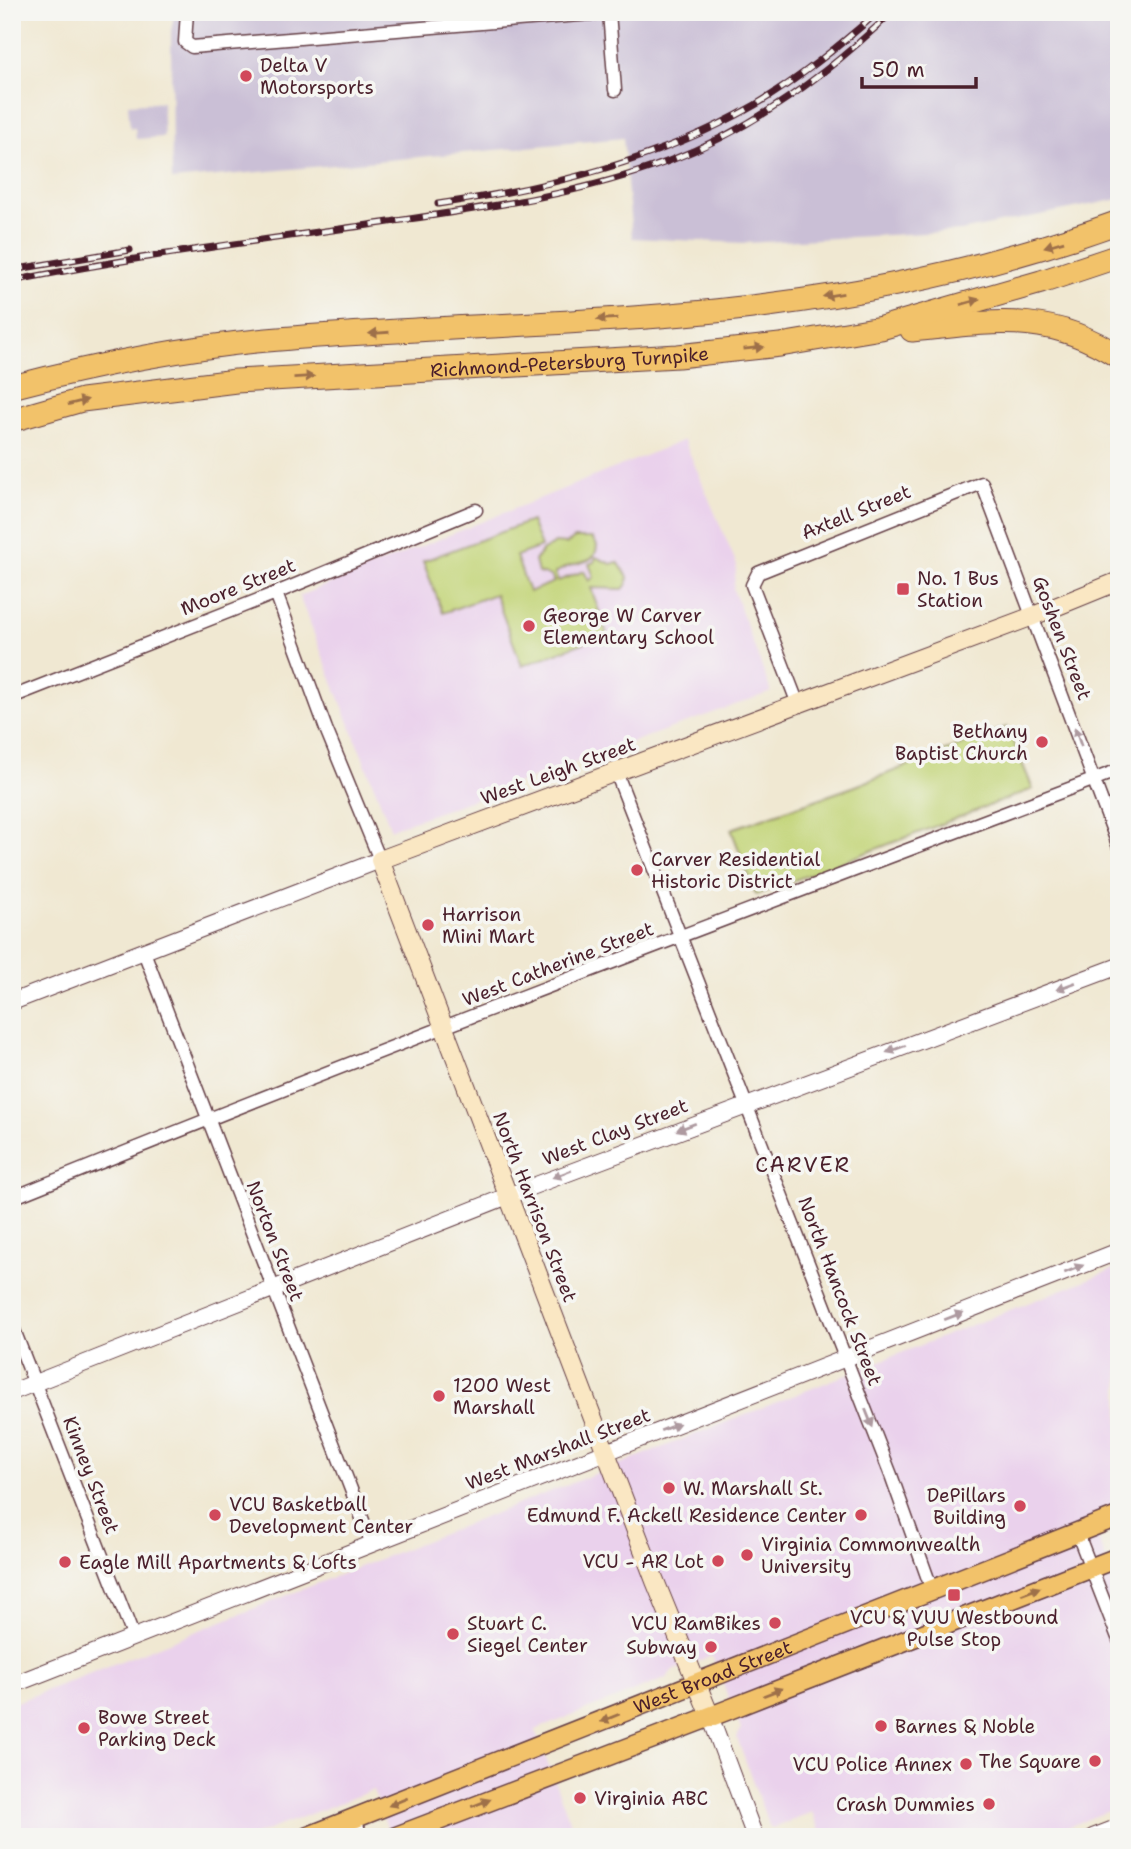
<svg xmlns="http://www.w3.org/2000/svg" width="1131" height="1849" viewBox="0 0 1131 1849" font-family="'Shantell Sans',sans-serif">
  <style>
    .built { fill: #ead1ec }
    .industrial { fill: #cabfd6 }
    .green { fill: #c2d477; stroke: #867a51; stroke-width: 2 }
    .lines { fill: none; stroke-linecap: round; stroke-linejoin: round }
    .minor-casing { stroke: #633d44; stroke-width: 15 }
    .tertiary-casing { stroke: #633d44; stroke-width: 18 }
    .secondary-casing { stroke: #633d44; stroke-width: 20 }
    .primary-casing { stroke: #633d44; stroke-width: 22 }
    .motorway-casing { stroke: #633d44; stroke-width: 25 }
    .minor { stroke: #fff; stroke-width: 12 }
    .tertiary { stroke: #fff; stroke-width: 16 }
    .secondary { stroke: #fae7c3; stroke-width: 18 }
    .primary { stroke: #f2c26a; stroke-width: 19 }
    .motorway { stroke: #f2c26a; stroke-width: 23 }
    .rail-casing { stroke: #4a1f2b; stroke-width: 7 }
    .rail { stroke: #f6f6f2; stroke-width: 4.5; stroke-dasharray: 13; stroke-linecap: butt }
    .oneway { fill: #9e704a }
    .oneway2 { fill: #ae9aa0 }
    .poi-dot { fill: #d1495b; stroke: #f6f6f2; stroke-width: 2.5 }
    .labels { text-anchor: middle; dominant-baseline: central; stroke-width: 7; stroke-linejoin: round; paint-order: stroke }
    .poi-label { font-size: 19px; fill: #4a1f2b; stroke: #f6f6f2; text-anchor: start }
    .street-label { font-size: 19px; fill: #4a1f2b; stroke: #f6f6f2 }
    .neighbourhood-label { font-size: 21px; letter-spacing: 2px; fill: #4a1f2b; stroke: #f6f6f2 }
  </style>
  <rect width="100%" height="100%" fill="#f6f6f2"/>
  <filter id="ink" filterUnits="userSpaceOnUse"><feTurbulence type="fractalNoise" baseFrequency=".0143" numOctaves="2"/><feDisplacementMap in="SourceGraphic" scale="14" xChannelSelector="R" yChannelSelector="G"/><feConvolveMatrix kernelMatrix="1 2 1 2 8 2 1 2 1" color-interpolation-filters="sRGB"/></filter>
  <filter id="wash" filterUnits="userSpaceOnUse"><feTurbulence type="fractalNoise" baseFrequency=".00686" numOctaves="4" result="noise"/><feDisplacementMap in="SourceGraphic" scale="28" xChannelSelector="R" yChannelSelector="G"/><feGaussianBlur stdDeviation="1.57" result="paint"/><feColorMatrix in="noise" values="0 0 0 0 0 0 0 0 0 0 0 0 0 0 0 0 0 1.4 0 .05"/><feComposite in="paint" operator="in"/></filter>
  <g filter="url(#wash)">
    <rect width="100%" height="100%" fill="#f0e8d2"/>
    <path class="built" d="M684,440L737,565L733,589L771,692L391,829L299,596Z
      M1119,1267V1507L1090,1518L1119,1591V1807L1042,1837H822L812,1812L770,1829L737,1738L741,1729L712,1656L672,1671L665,1679L535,1730L576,1837H391L373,1790L250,1837H12V1704Z"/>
    <path class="industrial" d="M175,12H1119V199L961,231L745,243L632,238L623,138L172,180L171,31Z
      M162,102L164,137L136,139L135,128H130L128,104Z"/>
    <path class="green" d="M531,521L541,547L516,556L529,592L554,582L551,576L538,573L535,561L542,551L555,543L566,544L575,538H592L597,545C596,562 586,561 572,565C566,567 560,570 555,573L558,581L584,571L589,581L594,577L589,564L594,562L596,557L611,564L618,562L628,577L627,584L623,589L591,588L607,634L522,666L495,594L443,613L423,561Z
      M1007,727L1033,789L756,895L731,829L853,787Z"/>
  </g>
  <g filter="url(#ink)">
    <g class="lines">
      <g class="minor-casing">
        <path id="minor" d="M187,12L185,42L192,47L616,12
          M609,12L615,90
          M276,593L326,729L380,860
          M12,697L276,593L476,510
          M798,704L752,585L758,573L982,483L1119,847
          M616,772L891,1475L932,1590
          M144,952L372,1544
          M12,1198C379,1049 749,910 1119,770
          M12,1325L134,1638
          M1077,1532L1119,1640
          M355,1818L361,1837"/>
      </g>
      <g class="tertiary-casing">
        <path id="tertiary" d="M12,1002L380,860
          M12,1392L528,1188L1119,966
          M12,1685L1119,1251
          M710,1716L755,1837
          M1093,1837L1119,1827"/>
      </g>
      <g class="secondary-casing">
        <path id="secondary" d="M710,1716L655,1581L380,860L1033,616L1119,581"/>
      </g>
      <g class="primary-casing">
        <g id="primary">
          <path id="s1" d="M307,1837L1119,1516"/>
          <path d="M395,1837L725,1711L1119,1557"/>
        </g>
      </g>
      <g class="motorway-casing">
        <g id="motorway">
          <path d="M912,330C990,322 1049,310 1119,357"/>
          <path d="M12,387C96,365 181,348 267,340C434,325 602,326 768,305C887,290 1006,263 1119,222"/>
          <path id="s2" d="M12,420L82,400L236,381L678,356L780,345L881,328L1041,282L1119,256"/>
        </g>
      </g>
      <use href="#minor" class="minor"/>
      <use href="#tertiary" class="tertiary"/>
      <use href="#secondary" class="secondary"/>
      <use href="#primary" class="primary"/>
      <use href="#motorway" class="motorway"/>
      <g class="rail-casing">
        <path id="rail" d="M438,204C547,188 658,161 755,105C799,79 839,46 878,12
          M12,270L130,250
          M12,281C137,256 264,240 389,222C483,208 579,195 669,161C753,129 828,74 892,12"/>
      </g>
      <use href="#rail" class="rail"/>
    </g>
    <defs><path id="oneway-solid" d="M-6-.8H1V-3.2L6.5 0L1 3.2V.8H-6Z" transform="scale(1.75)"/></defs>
    <g class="oneway">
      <use href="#oneway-solid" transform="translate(1054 244) rotate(164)"/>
      <use href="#oneway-solid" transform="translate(833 295) rotate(171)"/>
      <use href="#oneway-solid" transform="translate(970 302) rotate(-16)"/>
      <use href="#oneway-solid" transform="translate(607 319) rotate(176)"/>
      <use href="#oneway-solid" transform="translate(379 333) rotate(176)"/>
      <use href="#oneway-solid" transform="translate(754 348) rotate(-6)"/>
      <use href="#oneway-solid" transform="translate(304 377) rotate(-3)"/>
      <use href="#oneway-solid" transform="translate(78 402) rotate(-14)"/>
      <use href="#oneway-solid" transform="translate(1031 1591) rotate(-21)"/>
      <use href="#oneway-solid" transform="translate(773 1692) rotate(-21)"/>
      <use href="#oneway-solid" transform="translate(610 1718) rotate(158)"/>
      <use href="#oneway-solid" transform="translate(398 1802) rotate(158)"/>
      <use href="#oneway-solid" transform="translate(481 1803) rotate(-21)"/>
    </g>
    <g class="oneway2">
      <use href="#oneway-solid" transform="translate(1078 737) rotate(-109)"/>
      <use href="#oneway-solid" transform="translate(1066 986) rotate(160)"/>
      <use href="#oneway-solid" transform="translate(896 1049) rotate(160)"/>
      <use href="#oneway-solid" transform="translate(686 1127) rotate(159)"/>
      <use href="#oneway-solid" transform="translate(562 1174) rotate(159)"/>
      <use href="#oneway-solid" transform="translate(1074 1269) rotate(-22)"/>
      <use href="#oneway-solid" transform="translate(954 1316) rotate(-21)"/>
      <use href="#oneway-solid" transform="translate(869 1418) rotate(68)"/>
      <use href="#oneway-solid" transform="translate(670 1427) rotate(-21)"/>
    </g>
  </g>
  <g class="poi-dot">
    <circle cx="246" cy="76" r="7"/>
    <rect x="896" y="582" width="14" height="14" rx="3.5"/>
    <circle cx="529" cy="626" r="7"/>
    <circle cx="1042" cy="742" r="7"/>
    <circle cx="637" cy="870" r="7"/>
    <circle cx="428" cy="925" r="7"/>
    <circle cx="439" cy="1396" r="7"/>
    <circle cx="669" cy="1488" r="7"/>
    <circle cx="1020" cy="1506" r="7"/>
    <circle cx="215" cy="1515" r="7"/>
    <circle cx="861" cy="1515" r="7"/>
    <circle cx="747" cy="1555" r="7"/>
    <circle cx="718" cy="1561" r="7"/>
    <circle cx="65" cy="1562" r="7"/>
    <rect x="947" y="1588" width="14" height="14" rx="3.5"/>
    <circle cx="775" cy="1623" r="7"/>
    <circle cx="453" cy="1634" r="7"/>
    <circle cx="711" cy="1647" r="7"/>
    <circle cx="881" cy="1726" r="7"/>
    <circle cx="84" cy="1728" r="7"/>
    <circle cx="1095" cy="1761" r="7"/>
    <circle cx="966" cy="1764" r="7"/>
    <circle cx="580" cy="1798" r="7"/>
    <circle cx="989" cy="1804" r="7"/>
  </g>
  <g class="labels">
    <g class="poi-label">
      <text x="260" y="65">Delta V<tspan x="260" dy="22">Motorsports</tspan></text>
      <text x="917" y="578">No. 1 Bus<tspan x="917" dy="22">Station</tspan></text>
      <text x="543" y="615">George W Carver<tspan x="543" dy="22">Elementary School</tspan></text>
      <text x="1028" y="731" text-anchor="end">Bethany<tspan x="1028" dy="22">Baptist Church</tspan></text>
      <text x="651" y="859">Carver Residential<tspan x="651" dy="22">Historic District</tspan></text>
      <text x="442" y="914">Harrison<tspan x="442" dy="22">Mini Mart</tspan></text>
      <text x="453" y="1385">1200 West<tspan x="453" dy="22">Marshall</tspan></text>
      <text x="683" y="1488">W. Marshall St.</text>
      <text x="1006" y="1495" text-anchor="end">DePillars<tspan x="1006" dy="22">Building</tspan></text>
      <text x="229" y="1504">VCU Basketball<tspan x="229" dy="22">Development Center</tspan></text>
      <text x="847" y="1515" text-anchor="end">Edmund F. Ackell Residence Center</text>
      <text x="761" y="1544">Virginia Commonwealth<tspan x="761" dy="22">University</tspan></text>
      <text x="704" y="1561" text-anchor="end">VCU - AR Lot</text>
      <text x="79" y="1562">Eagle Mill Apartments &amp; Lofts</text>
      <text x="954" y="1617" text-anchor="middle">VCU &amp; VUU Westbound<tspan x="954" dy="22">Pulse Stop</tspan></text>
      <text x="467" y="1623">Stuart C.<tspan x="467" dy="22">Siegel Center</tspan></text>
      <text x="761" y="1623" text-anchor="end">VCU RamBikes</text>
      <text x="697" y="1647" text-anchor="end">Subway</text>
      <text x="98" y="1717">Bowe Street<tspan x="98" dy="22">Parking Deck</tspan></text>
      <text x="895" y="1726">Barnes &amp; Noble</text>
      <text x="1081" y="1761" text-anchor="end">The Square</text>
      <text x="952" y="1764" text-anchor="end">VCU Police Annex</text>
      <text x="594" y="1798">Virginia ABC</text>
      <text x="975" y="1804" text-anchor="end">Crash Dummies</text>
    </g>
    <g class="street-label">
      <text stroke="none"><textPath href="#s2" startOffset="562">Richmond-Petersburg Turnpike</textPath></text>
      <text transform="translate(856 512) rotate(-22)">Axtell Street</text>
      <text transform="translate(238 587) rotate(-22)">Moore Street</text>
      <text transform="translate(1062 638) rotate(69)">Goshen Street</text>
      <text transform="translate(558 771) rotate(-20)">West Leigh Street</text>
      <text transform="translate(558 964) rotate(-21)">West Catherine Street</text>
      <text transform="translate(615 1132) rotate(-21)">West Clay Street</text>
      <text transform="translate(535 1207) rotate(69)">North Harrison Street</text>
      <text transform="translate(275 1241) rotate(69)">Norton Street</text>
      <text transform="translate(840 1291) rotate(69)">North Hancock Street</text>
      <text transform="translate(558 1449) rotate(-21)">West Marshall Street</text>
      <text transform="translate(91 1475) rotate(69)">Kinney Street</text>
      <text stroke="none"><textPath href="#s1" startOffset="436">West Broad Street</textPath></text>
    </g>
    <g class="neighbourhood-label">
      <text x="803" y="1165">CARVER</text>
    </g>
  </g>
  <rect width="1131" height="1849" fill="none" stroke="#f6f6f2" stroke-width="42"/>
  <path d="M862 77v10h114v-10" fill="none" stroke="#4a1f2b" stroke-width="3.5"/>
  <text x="872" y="77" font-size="21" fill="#4a1f2b" stroke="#f6f6f2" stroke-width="5" paint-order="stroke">50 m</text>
</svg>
